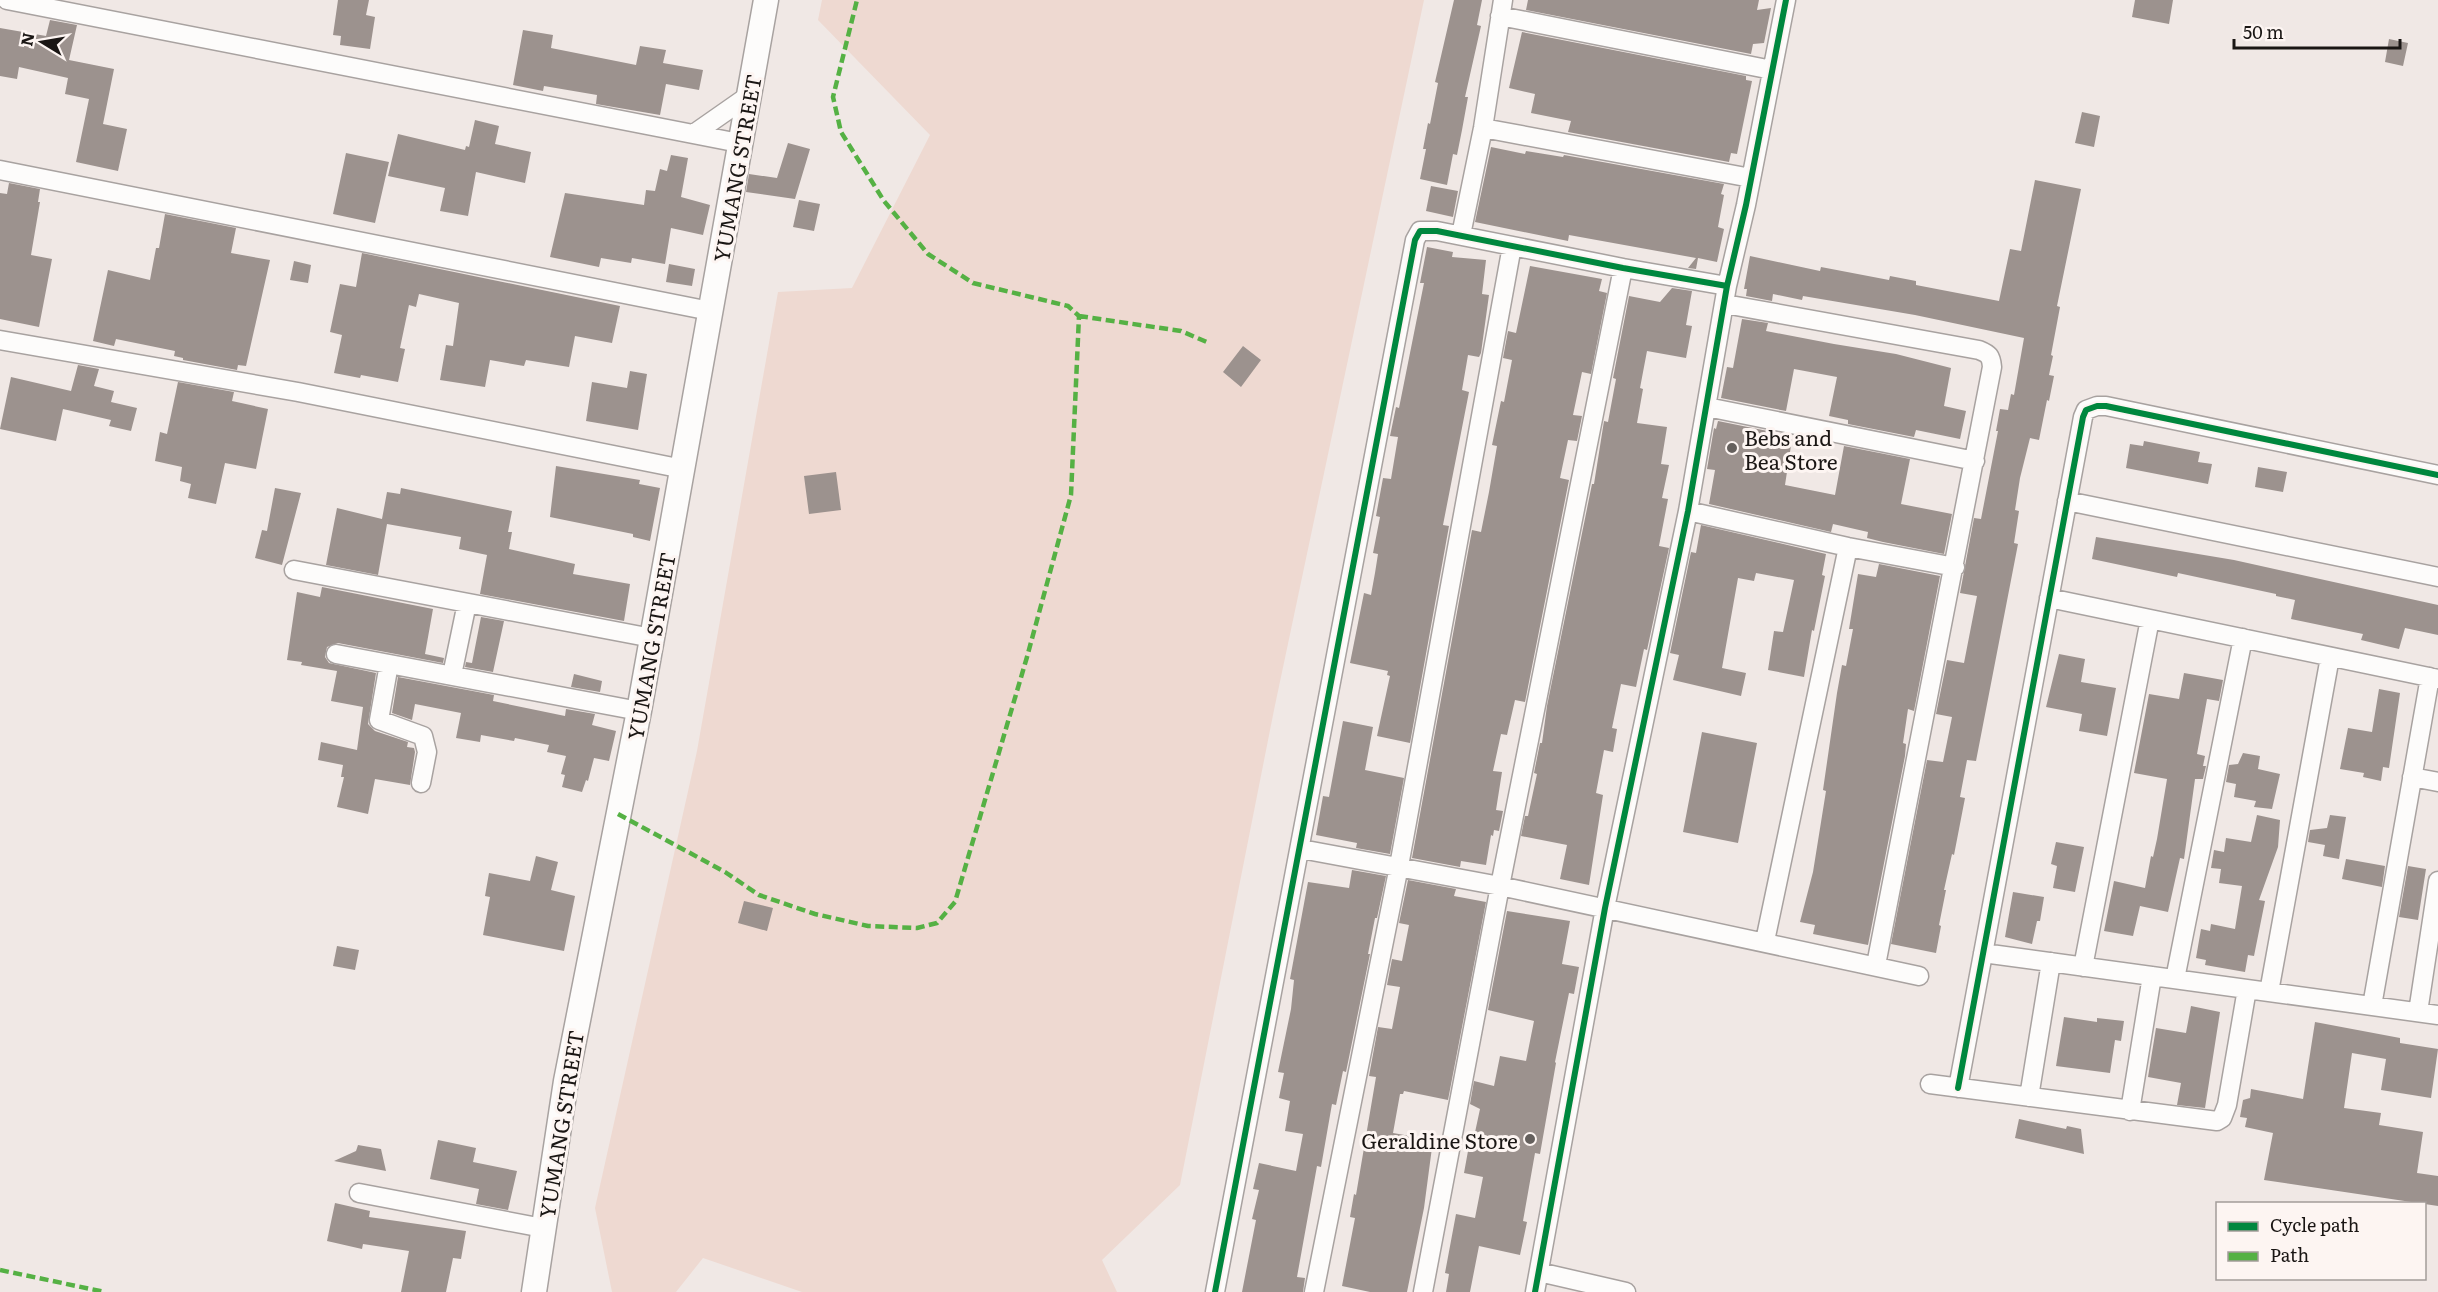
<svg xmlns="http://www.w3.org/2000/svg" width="2438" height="1292" viewBox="0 0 2438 1292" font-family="Literata,serif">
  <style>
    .green { fill: #eed9d1 }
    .building { fill: #9c928e }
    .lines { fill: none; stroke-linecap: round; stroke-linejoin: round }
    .street-casing { stroke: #a8a2a0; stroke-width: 21 }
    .secondary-casing { stroke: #a8a2a0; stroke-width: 27 }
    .street { stroke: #fdfcfb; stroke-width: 18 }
    .secondary { stroke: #fdfcfb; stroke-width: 24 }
    .quiet { stroke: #55b144; stroke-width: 4.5; stroke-dasharray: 9 4.5; stroke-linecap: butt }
    .cycleway-casing { stroke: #fdf5f2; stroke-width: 10 }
    .cycleway { stroke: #00873e; stroke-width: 6 }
    .poi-dot { fill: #65605d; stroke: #fdf5f2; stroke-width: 2 }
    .labels { text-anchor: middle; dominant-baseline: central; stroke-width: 6; stroke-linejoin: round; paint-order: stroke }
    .street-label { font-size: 21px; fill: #1a1614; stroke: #fdf5f2 }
    .poi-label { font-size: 21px; fill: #1a1614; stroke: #fdf5f2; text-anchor: start }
  </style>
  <rect width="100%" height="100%" fill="#f0e8e5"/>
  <path class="green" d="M822,0H1424L1274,710L1180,1185L1102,1260L1117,1292H802L703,1258L676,1292H612L595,1208L697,751L778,292L852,288L930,135L818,20Z"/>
  <path class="building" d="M338,0H369L366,15L375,17L370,49L340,45L341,36L333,35Z
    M1454,0H1482L1477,25L1481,26L1465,97H1468L1462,130L1457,155L1453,154L1447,185L1420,179L1426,149H1423L1428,123L1430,124L1438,83L1435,82Z
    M1528,0H1759L1757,10L1771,8L1764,43L1753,44L1751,54L1526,10Z
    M2135,0H2173L2169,24L2132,17Z
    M50,20L77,25L69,60L114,69L103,124L127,129L118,171L76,162L89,99L65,94L68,78L19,67L17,79L0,76V28L46,36Z
    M523,30L553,35L551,48L636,65L640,46L666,50L663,63L703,70L699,90L666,84L660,115L596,104L597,95L544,86L543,91L513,85Z
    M1522,32L1746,76V80L1752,81L1737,154L1731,153L1729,162L1568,132L1571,121L1531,113L1535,94L1509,88Z
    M2389,39L2408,43L2403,66L2385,62Z
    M2082,112L2100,116L2094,147L2075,143Z
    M475,120L499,126L495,144L531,152L525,183L476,172L468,216L440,211L445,188L388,176L398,134L465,150L466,146L469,147Z
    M788,143L810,149L795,199L746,192L749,174L777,178Z
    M1491,147L1525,154L1526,151L1563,157L1564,155L1724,184L1721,194L1724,195L1718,227L1724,229L1717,262L1698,258L1696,269L1688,268L1696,258L1569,235L1568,241L1475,222Z
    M346,153L389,162L375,223L333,214Z
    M671,155L688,158L681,197L710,205L703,235L671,228L665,264L632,258L631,263L601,258L599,267L550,257L565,193L644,205L646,190L655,191L660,169L667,171Z
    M2035,180L2081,189L2057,306L2060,307L2051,355L2053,356L2049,375L2054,376L2049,401L2047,400L2039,440L2030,438L2020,478L2015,510L2019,511L2014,543L2018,544L1976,761L1967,760L1960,797L1965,798L1954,855L1952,854L1944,890H1946L1939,925L1941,926L1936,953L1891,944L1927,760L1943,762L1952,717L1936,714L1947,660L1964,663L1977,596L1960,593L1974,518L1981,519L1998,431H1996L2000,409L2008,410L2011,394L2014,395L2024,338L1915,315L1803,296L1802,300L1773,294L1772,301L1746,296L1747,289H1744L1750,256L1820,271L1821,267L1889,280L1890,276L1916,281V285L1999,301L2010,249L2021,251Z
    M9,183L40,189L38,202H40L31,255L52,259L39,327L0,319V193L7,194Z
    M1431,186L1458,191L1453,217L1426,211Z
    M799,200L820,204L814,231L793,227Z
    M165,214L236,228L231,253L270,260L246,366L238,365L237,370L183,360V358L174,356L175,351L116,339L114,346L93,341L108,270L150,280L156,248H159Z
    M1427,247L1453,252L1452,257L1486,260L1482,294L1489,295L1481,353L1479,357L1468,355L1462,390L1469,392L1443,525L1449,526L1410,743L1377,736L1390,676L1387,675L1388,671L1350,663L1364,593L1371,595L1375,573L1378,554L1373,553L1380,517L1376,516L1383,478L1391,479L1398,437L1390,436L1396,407L1399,408L1424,283H1420Z
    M362,253L620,306L612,343L575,336L569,367L526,360L524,366L490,360L485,387L440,380L446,345L453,346L459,303L419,294L416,307L409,305L400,348L405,349L398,382L361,375L360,378L334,373L342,335L330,332L340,284L356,287Z
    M294,261L311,265L308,283L290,280Z
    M669,264L695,269L692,286L666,282Z
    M1530,266L1602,279L1599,291L1607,293L1591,374L1582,372L1573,415L1582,416L1577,441L1568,440L1560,478L1569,480L1525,702L1515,700L1507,735L1501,734L1493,771L1502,772L1496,810L1503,811L1499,831L1494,830L1493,836L1491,835L1486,865L1461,861L1460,867L1412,858L1472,530L1481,532L1489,492L1497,446L1492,445L1501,401L1504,402L1512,360L1503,358L1508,331L1516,333Z
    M1672,288L1692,291L1686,325L1692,326L1686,358L1647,351L1640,388L1643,389L1637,423L1667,427L1661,464L1669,465L1662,498L1668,499L1659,546L1669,548L1647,650L1644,649L1636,687L1621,684L1612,728L1617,729L1613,752L1604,750L1596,793L1603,795L1589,885L1560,879L1567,845L1521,836L1525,816H1528L1537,774L1534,773L1540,743H1542L1547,706L1592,484H1594L1604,421L1608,422L1616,379L1613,378L1629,296L1660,302Z
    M1742,319L1768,323L1766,331L1834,344L1896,354L1951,368L1944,406L1966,411L1960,439L1916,430L1914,437L1848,424V420L1829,416L1837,377L1794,369L1786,411L1721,398L1727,367L1733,368Z
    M1243,346L1261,360L1241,387L1223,372Z
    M78,365L99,369L94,386L114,391L111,402L137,408L131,431L109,426L111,420L63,409L56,441L0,429L11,377L71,391Z
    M630,371L647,374L638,430L586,421L592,382L627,388Z
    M178,382L234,392L232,401L268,409L256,469L225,463L216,504L188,498L191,484L180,481L182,467L155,461L160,432L167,434Z
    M1718,421L1782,434L1781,437L1792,439L1785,485L1835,495L1844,446L1910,459L1901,504L1952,514L1944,554L1883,542L1867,538L1868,532L1833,524L1831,532L1709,504L1715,470L1707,469L1714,428L1716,429Z
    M2144,441L2200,452L2198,462L2212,464L2208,484L2126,468L2130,444L2143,446Z
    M556,466L640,480L639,484L660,488L650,541L633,537V534L550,517Z
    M2258,467L2287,472L2283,492L2255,487Z
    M836,472L841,510L809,514L804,476Z
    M275,488L301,493L282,565L255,558L262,530L267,531Z
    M401,488L512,511L508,532H512L509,549L575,564L573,574L630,584L624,621L480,594L487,555L459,549L461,537L387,524L378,575L326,565L337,508L382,519L387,492L400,494Z
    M1701,525L1826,554L1822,575L1825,576L1814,631L1812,630L1804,677L1768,670L1774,631L1783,632L1794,580L1756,573L1754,581L1738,578L1722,668L1746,673L1741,696L1673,680L1679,655L1670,653L1691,552L1696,553Z
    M2096,537L2234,560L2438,605V635L2405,628L2399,649L2361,640L2363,634L2291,619L2295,600L2276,596V594L2178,573L2177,577L2092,559Z
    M1879,564L1940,576L1914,711L1908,709L1903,743L1906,744L1905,756L1868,945L1813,934L1815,925L1800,922L1813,872L1826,791L1823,790L1837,693L1842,665L1846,666L1853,629H1849L1858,574L1876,577Z
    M322,587L433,609L425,654L444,658L443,663L338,643L327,647L325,657L329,663L376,673L368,724L375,731L408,742L407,747L414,748L415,752L410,785L375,779L368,814L337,807L344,777H341L343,765L318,760L321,742L357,750L363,707L331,701L337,671L301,665L302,662L287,660L297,592L320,597Z
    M481,617L504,621L493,672L465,667L466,662L472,663Z
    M2059,654L2085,659L2081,682L2116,688L2107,736L2079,731L2082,714L2046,707Z
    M2184,673L2223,680L2219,701L2207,699L2197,754L2205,756L2203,766H2206L2203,779H2195L2184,859L2180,858L2168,912L2140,906L2133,936L2104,931L2114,881L2145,888L2151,856L2153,857L2157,839L2167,779L2134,773L2149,694L2179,699Z
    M574,674L602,681L600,692L571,687Z
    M398,677L494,695L493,701L565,716L566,709L595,714L592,725L616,731L609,761L594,758L588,781L586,780L582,792L562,787L565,775L561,774L566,756L547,752L549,745L515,738L514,741L481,735L480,742L456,738L461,713L415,704L412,720L392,713Z
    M2379,689L2400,693L2389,768L2383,767L2381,781L2363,777L2364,773L2340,769L2348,728L2372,732Z
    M1343,721L1373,727L1365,770L1404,778L1390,854L1356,848L1357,843L1316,835L1323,796L1329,797Z
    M1702,732L1757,743L1738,843L1683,832Z
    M2243,753L2260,756L2258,769L2280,774L2272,809L2254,807L2256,801L2234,797L2236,784L2226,782L2229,765L2238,764Z
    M2257,815L2280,820L2278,847L2259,900L2265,901L2254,956L2248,955L2245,972L2205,965L2206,960L2196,958L2201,929L2210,931L2211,924L2235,929L2242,886L2219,883L2221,869L2211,868L2214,850L2224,852L2226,838L2251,842Z
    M2330,815L2346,817L2339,859L2323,856L2325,845L2308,842L2310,830L2327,828Z
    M2056,842L2084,847L2075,892L2053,888L2057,866L2051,864Z
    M536,856L558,862L551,890L575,896L564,951L483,935L490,897L485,896L489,873L530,881Z
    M2346,859L2385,866L2382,887L2342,879Z
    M2408,866L2426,869L2418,920L2399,917Z
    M1352,870L1386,876L1377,918H1375L1368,954H1370L1346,1072L1343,1071L1336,1105L1332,1104L1321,1167L1317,1166L1297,1277L1305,1278L1303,1292H1242L1256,1220L1252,1219L1259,1190L1253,1189L1259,1163L1296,1171L1303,1134L1285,1131L1290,1101L1279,1098L1284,1073L1278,1072L1291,1009L1294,980L1290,979L1308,882L1349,888Z
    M1408,880L1456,889L1454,896L1486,902L1448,1100L1404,1091L1403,1094H1400L1393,1133L1433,1140L1424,1208L1407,1292H1370L1342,1286L1355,1218L1350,1217L1354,1194L1356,1195L1376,1077L1369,1076L1378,1027L1392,1029L1400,987L1387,985L1392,959L1402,961L1409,925L1399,923Z
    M2013,892L2044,897L2040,921H2037L2032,944L2005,937Z
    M744,901L773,908L767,931L738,923Z
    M1507,911L1570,921L1562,964L1579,967L1574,994L1569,993L1555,1062L1556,1063L1540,1154L1535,1153L1523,1221L1527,1222L1520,1255L1479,1246L1470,1292H1446L1449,1274L1445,1273L1456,1214L1475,1218L1483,1177L1464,1173L1468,1151H1471L1480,1109L1470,1104L1474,1081L1494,1086L1500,1056L1526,1061L1534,1021L1488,1010Z
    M337,946L359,950L355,970L333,966Z
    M2191,1006L2220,1012L2205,1108L2177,1105L2181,1083L2148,1077L2156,1028L2186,1033Z
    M2064,1017L2097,1022V1018L2124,1021L2121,1041L2115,1040L2110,1073L2056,1066Z
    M2315,1022L2400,1038V1043L2438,1049L2431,1098L2381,1090L2386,1059L2352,1053L2344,1108L2381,1113L2379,1125L2423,1132L2417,1173L2438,1176V1206L2264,1180L2273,1133L2245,1127L2247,1118L2240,1117L2243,1100L2250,1098L2251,1089L2303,1099Z
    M2019,1119L2066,1129L2067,1126L2081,1129L2084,1154L2015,1138Z
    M438,1140L476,1148L473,1162L517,1171L508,1210L476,1204L479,1189L430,1179Z
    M358,1145L381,1149L386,1171L334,1161L356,1151Z
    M335,1203L370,1211L369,1217L466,1231L461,1259L453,1258L446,1292H401L409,1251L363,1244L362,1249L327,1241Z"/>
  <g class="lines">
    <g class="street-casing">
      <path id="street" d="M7,0L739,143
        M1500,16L1772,70
        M1483,128L1751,178
        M695,133L748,96
        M0,170L710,311
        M1461,235L1483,128L1503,0
        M1725,304L1979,350C1989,354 1991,356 1992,367L1876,965
        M0,340L298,392L683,469
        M1707,407L1975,461
        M2067,501L2438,577
        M1688,511L1848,547L1955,567
        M294,570L652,638
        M2049,598L2438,679
        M336,654L639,711
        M389,664L379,720L423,736L427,752L421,783
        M452,675L467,603
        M2412,777L2438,782
        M1301,849L1500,886L1919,976
        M1765,941L1848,547
        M1983,953L2438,1015
        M2083,967L2150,619
        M2175,979L2243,638
        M2269,992L2330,657
        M2372,1006L2430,677
        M2418,1012L2438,881
        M1930,1084L2217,1121L2222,1118L2227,1105L2247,989
        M1958,1088L2083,417L2086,410L2097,406H2106L2438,475
        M2029,1097L2051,962
        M2130,1111L2152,976
        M359,1193L543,1228
        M1539,1272L1626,1292
        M1215,1292L1415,240L1420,231H1437L1623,268L1727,286
        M1314,1292L1399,866L1512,246
        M1423,1292L1500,886L1623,268
        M1535,1292L1605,908L1688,511L1727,286L1746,205L1786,0"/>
    </g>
    <g class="secondary-casing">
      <path id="secondary" d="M534,1292L566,1081L639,711L766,0"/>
    </g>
    <use href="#street" class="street"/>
    <use href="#secondary" class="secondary"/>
    <path class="quiet" d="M1079,316L1181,331L1209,343
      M618,814L725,872L759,895L815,914L868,926L917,928L937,923L955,902L1027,657L1071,495L1079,316L1068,306L973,283L928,254L884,201L841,132L833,97L857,0
      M0,1270L105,1292"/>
    <g class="cycleway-casing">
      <path id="cycleway" d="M1958,1088L2083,417L2086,410L2097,406H2106L2438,475
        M1215,1292L1415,240L1420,231H1437L1623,268L1727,286
        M1535,1292L1605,908L1688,511L1727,286L1746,205L1786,0"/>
    </g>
    <use href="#cycleway" class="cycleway"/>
  </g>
  <g class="poi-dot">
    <circle cx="1732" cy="448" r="6"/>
    <circle cx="1530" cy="1139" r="6"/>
  </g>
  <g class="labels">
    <g class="street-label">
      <text transform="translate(736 168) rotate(-80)">YUMANG STREET</text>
      <text transform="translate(650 646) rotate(-80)">YUMANG STREET</text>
      <text transform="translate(560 1124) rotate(-81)">YUMANG STREET</text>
    </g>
    <g class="poi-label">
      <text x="1744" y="436">Bebs and<tspan x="1744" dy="24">Bea Store</tspan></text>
      <text x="1518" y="1139" text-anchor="end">Geraldine Store</text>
    </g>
  </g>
  <rect x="2216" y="1202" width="210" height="78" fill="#fdf5f2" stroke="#a29c99" stroke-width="1.5"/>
  <rect x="2228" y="1222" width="30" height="9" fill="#00873e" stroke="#a29c99" stroke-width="1.5"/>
  <text x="2270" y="1232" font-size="18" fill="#1a1614">Cycle path</text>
  <rect x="2228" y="1252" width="30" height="9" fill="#55b144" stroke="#a29c99" stroke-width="1.5"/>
  <text x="2270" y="1262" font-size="18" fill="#1a1614">Path</text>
  <g transform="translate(42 42) rotate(281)" stroke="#fdf5f2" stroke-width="4.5" paint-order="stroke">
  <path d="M0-4.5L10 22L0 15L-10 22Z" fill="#1a1614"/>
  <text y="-9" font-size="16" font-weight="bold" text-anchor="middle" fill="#1a1614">N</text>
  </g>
  <path d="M2234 39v9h166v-9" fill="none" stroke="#1a1614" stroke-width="3"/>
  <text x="2243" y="39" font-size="18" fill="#1a1614" stroke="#fdf5f2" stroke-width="4.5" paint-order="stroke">50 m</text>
</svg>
